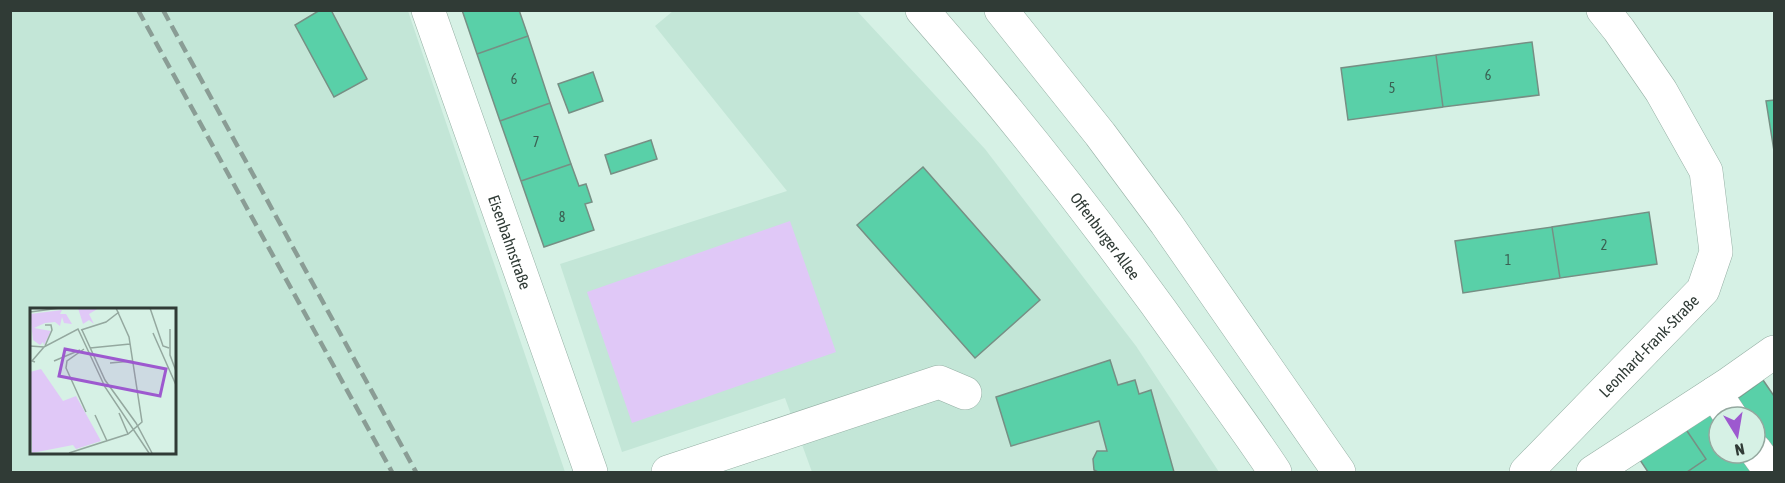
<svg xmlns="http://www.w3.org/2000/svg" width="1785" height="483" viewBox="0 0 1785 483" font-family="'Asap Condensed',sans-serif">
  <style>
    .built { fill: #c3e6d7; fill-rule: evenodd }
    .green { fill: #e0c8f7 }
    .building { fill: #59d0a8; stroke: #768f84; stroke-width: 1.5 }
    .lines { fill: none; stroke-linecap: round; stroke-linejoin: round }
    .minor-casing { stroke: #96b0a5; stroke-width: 34 }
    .minor { stroke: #fff; stroke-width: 33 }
    .rail { stroke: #8a9d95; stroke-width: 4.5; stroke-dasharray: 12 6; stroke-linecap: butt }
    .labels { text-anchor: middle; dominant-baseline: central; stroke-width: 5; stroke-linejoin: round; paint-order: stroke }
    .number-label { font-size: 14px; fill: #3a6052 }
    .street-label { font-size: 16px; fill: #303b36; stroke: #d6f1e5 }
    .inset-road { fill: none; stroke: #94a89f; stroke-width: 1.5 }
    .view { fill: #9d59cf; fill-opacity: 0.15; stroke: #9d59cf; stroke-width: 3 }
    .inset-edge { fill: none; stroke: #303b36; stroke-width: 3 }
  </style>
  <rect width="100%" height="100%" fill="#d6f1e5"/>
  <path class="built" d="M10,11H408L565,472H11ZM32,309H174V452H32Z
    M673,11H857L985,149L1136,346L1219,472H812L785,398L622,452L560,264L787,191L655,26Z"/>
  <path class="green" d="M790,221L836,352L632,423L587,292Z"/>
  <path class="building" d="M320,10H331L367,79L334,97L295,25Z
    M462,10H519L528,36L477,54Z
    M528,36L550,103L500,121L477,54Z
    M1532,42L1539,95L1443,107L1436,55Z
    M1436,55L1443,107L1348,120L1341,68Z
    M593,72L603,101L569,113L558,84Z
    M1774,100V151L1766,101Z
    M550,103L571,164L521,181L500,121Z
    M651,140L657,159L611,174L605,155Z
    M571,164L579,186L586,184L592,202L585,204L594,230L544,247L521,181Z
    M923,167L1040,300L975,358L857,225Z
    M1649,212L1657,264L1560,278L1552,227Z
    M1552,227L1560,278L1463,293L1455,241Z
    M1110,360L1118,385L1135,380L1139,394L1151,390L1174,472H1098L1094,470L1093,459L1097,451H1107L1099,421L1011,446L996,397Z
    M1763,380L1774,396V453L1755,425V417H1749L1737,399Z
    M1712,409L1719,419V453H1742L1755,472H1687L1706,459L1685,428Z
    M1685,428L1706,459L1687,472H1648L1640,460Z"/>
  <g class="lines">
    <g class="minor-casing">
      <g id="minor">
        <path id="s1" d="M428,10L591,472"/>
        <path id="s2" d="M922,10C1020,122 1111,239 1197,361C1223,398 1250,434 1275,472"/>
        <path d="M1001,10L1100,134L1166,223L1339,472"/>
        <path d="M1715,393L1731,417"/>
        <path d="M1755,450L1771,472"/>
        <path d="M668,472L939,382L965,393"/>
        <path id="s3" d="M1526,472L1703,290L1716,252L1706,171L1661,91L1619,30L1603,10"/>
        <path d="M1593,472L1730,383L1774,352"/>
      </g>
    </g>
    <use href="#minor" class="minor"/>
    <path class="rail" d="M138,10L392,472
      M163,10L416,472"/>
  </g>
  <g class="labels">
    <g class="number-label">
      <text x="1488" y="75">6</text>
      <text x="514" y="79">6</text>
      <text x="1392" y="88">5</text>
      <text x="536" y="142">7</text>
      <text x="562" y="217">8</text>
      <text x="1604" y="245">2</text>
      <text x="1508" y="260">1</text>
    </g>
    <g class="street-label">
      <text stroke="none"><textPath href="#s2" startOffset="291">Offenburger Allee</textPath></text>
      <text stroke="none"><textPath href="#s1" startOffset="246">Eisenbahnstraße</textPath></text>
      <text stroke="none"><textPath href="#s3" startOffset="176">Leonhard-Frank-Straße</textPath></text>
    </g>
  </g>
  <g transform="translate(30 308)">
    <rect width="146" height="146" fill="#d6f1e5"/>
    <path d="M69,0L59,6L64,16L59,12L53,16L48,0ZM32,2L30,6H36L42,16L34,15L32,9L30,18L25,14L15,15L4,20L21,23L14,37L13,34L10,37L3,32L0,6ZM11,61L33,93L46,88L71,133L46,141L43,137L2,145L0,64Z" fill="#e0c8f7"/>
    <path class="inset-road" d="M120,0L133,38L139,40M0,4L30,0M140,21V47L146,63M51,22L76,14L89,4M52,22L75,72L106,115L122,145M123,25L146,77M0,38L14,39L48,21L75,79L119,145M15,38L22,22L21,17H15M60,40L100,36M54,41L37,53L36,60L56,104M24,53L50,42M5,54L2,53L14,39M80,55L102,53M89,105L98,126M65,107L77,133M39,145L98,126L112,114L99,29L86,0"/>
    <path class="view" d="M35,41L136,61L130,88L29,68Z"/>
    <rect width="146" height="146" class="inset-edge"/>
  </g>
  <rect width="1785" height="483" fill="none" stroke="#303b36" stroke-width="24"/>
  <g transform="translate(1737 435) rotate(169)"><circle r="28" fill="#d6f1e5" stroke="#94a89f" stroke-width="1.5"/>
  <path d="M0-4.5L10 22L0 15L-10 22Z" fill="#9d59cf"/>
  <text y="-9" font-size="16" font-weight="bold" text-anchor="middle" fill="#303b36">N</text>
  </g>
</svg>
